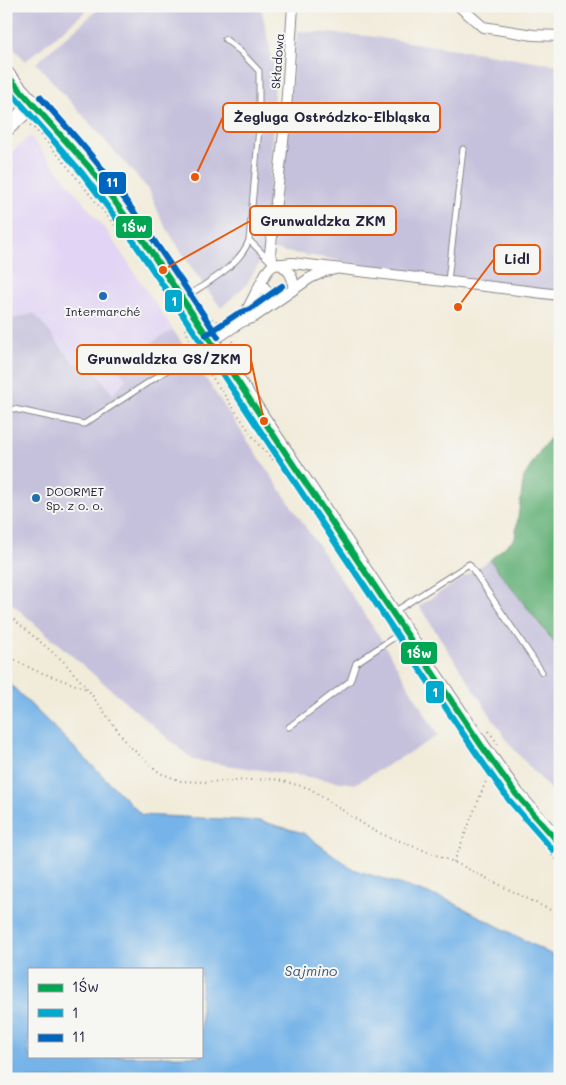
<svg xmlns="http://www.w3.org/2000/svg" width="566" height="1085" viewBox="0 0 566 1085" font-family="Mali,sans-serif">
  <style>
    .built { fill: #e1d4f4 }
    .industrial { fill: #c5c0db }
    .forest { fill: #68b27a; stroke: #456a5a }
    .water { fill: #75b3e8; stroke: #4c6a92; fill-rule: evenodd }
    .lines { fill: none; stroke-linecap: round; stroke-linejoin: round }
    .lane-casing { stroke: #8a868a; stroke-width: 7 }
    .street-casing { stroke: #8a868a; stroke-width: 12 }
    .secondary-casing { stroke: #8a868a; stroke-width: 17 }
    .path { stroke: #8a868a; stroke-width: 2; stroke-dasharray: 1 4; stroke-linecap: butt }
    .lane { stroke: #fff; stroke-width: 5 }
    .street { stroke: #fff; stroke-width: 10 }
    .secondary { stroke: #fff; stroke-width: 15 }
    .bus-1-casing { stroke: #f6f6f2; stroke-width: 10 }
    .bus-2-casing { stroke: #f6f6f2; stroke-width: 10 }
    .bus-3-casing { stroke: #f6f6f2; stroke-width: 10 }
    .bus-1 { stroke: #00a651; stroke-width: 6 }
    .bus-2 { stroke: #00a9ce; stroke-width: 6 }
    .bus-3 { stroke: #0065bd; stroke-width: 6 }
    .poi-dot { fill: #1f6fb2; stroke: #f6f6f2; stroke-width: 2 }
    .labels { text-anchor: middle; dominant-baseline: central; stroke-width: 4; stroke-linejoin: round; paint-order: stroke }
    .street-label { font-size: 12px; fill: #22223b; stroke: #f6f6f2 }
    .poi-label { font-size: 12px; fill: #22223b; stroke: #f6f6f2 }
    .water-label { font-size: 14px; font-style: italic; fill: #3f5578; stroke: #f6f6f2 }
    .leader { fill: none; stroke: #e8590c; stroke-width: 2 }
    .callout-dot { fill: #e8590c; stroke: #f6f6f2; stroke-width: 2 }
    .callout { fill: #f6f6f2; stroke: #e8590c; stroke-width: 2 }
    .callout-label { font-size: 14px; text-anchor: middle; font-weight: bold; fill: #22223b }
    .line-badge { stroke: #f6f6f2; stroke-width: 2 }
    .badge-label { font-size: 14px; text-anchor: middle; font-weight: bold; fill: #fff }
  </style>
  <rect width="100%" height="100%" fill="#f6f6f2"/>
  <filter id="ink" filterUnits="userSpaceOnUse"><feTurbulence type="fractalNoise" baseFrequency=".02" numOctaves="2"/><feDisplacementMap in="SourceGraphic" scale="10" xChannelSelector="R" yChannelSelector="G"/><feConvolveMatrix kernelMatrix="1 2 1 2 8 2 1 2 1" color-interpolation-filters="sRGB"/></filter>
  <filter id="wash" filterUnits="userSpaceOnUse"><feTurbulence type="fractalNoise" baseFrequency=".0096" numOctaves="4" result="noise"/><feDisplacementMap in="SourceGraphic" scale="20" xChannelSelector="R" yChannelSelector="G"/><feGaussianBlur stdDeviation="1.12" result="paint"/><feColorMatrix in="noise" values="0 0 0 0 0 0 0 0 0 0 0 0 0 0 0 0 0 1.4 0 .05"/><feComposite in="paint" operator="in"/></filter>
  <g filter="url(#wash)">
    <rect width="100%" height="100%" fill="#f1ebd9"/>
    <path class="built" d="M30,136L108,233L173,330L115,364L126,379L113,394L88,361L75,364L34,313L6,321V157Z"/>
    <path class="industrial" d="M6,6H92L26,61L6,41Z
      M102,6H258L262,11L275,73L267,250L247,284L221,308L193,270L162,221L149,190L36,63Z
      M297,31L368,36L560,65V301L325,258L273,250Z
      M34,313L75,364L88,361L113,394L126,379L115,364L173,330L379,636L438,736L355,784L193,760L6,599V321Z
      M490,560L560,650V800L510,745L419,606Z"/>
    <path class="forest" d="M560,427V650L490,560L515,538L524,477L542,448Z"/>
    <path class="water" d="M6,680L142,815L260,821L303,833L353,869L450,901L560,959V1079H11L6,1076ZM29,969H201V1056H29Z"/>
  </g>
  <g filter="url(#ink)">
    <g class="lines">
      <g class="lane-casing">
        <path id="lane" d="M249,240L270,261
          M448,281L463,149
          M184,298C206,283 240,266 249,240L259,128V71L240,51L225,39
          M14,409L84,424L209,343
          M394,612L469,564L542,672
          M289,727L350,681L356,663L402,632"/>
      </g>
      <g class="street-casing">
        <path id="street" d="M459,6L483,27L533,35L560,36
          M280,264C290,271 294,277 293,289
          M274,265L270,253L285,124L293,6
          M261,283L268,293L279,299
          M241,322L266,273L270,268L274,265L292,263L560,295
          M211,342L241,322L254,317L310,278L325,271L335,269"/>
      </g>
      <g class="secondary-casing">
        <path id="secondary" d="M6,74L89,167L141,237L481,745L516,794L560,844
          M6,129L34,103"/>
      </g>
      <path class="path" d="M6,56L11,61
        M8,96L11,106
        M30,125L37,131L59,156L117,228
        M212,319L221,322
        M186,329L191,346
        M232,341L240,360
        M199,358L258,444L274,461
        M6,613L63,661L86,687L129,746L160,773L181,781L205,782L274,779L309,788L374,831L454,862L560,915
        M6,655L34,670L87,689
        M489,731L499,746
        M552,855L560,864
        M454,862L486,781"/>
      <use href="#lane" class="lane"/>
      <use href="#street" class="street"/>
      <use href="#secondary" class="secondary"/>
      <g class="bus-1-casing">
        <path id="bus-1" d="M6,74L89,167L141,237L481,745L516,794L560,844"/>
      </g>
      <g class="bus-2-casing">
        <path id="bus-2" d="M6,87L82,173L134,242L474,750L509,800L553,850"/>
      </g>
      <g class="bus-3-casing">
        <path id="bus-3" d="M40,97C65,125 90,152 112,182C150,232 184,285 218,337
          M206,335L237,314L250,309L282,286"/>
      </g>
      <use href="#bus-1" class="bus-1"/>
      <use href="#bus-2" class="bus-2"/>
      <use href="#bus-3" class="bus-3"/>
    </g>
  </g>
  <g class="poi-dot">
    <circle cx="103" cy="296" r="5"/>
    <circle cx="36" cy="498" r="5"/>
  </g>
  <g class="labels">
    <g class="street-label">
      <text transform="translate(277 61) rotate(-86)">Składowa</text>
    </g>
    <g class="poi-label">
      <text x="103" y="311">Intermarché</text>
      <text x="46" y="491" text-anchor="start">DOORMET<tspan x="46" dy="14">Sp. z o. o.</tspan></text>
    </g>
    <g class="water-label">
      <text x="311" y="970">Sajmino</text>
    </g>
  </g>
  <path class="leader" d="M195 177L223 117M163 270L250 221M458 307L494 259M264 421L251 360"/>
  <g class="callout-dot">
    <circle cx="195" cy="177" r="5"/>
    <circle cx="163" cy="270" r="5"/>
    <circle cx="458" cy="307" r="5"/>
    <circle cx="264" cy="421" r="5"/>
  </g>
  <g class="callout">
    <rect x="223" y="103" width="217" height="29" rx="5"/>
    <rect x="250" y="206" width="146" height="29" rx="5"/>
    <rect x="494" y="245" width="46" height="29" rx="5"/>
    <rect x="77" y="345" width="174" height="29" rx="5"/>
  </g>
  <g class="callout-label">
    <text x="332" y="122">Żegluga Ostródzko-Elbląska</text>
    <text x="323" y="226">Grunwaldzka ZKM</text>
    <text x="517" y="264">Lidl</text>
    <text x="164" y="364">Grunwaldzka GS/ZKM</text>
  </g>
  <g class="line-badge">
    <rect x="98" y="171" width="29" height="24" rx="5" fill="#0065bd"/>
    <rect x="115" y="215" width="38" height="24" rx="5" fill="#00a651"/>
    <rect x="164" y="289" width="19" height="24" rx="5" fill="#00a9ce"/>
    <rect x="400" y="641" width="38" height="24" rx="5" fill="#00a651"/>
    <rect x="425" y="680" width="20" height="24" rx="5" fill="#00a9ce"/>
  </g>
  <g class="badge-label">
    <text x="112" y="187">11</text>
    <text x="134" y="232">1Św</text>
    <text x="174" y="306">1</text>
    <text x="419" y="658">1Św</text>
    <text x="435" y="697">1</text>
  </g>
  <rect width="566" height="1085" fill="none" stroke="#f6f6f2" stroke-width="25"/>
  <rect x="28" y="968" width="175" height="90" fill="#f6f6f2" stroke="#a1a1a9"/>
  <rect x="38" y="984" width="25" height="8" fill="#00a651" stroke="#a1a1a9"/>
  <text x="72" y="992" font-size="15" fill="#22223b">1Św</text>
  <rect x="38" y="1009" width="25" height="8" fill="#00a9ce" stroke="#a1a1a9"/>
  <text x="72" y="1018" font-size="15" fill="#22223b">1</text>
  <rect x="38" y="1034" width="25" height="8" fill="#0065bd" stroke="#a1a1a9"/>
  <text x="72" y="1042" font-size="15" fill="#22223b">11</text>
</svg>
